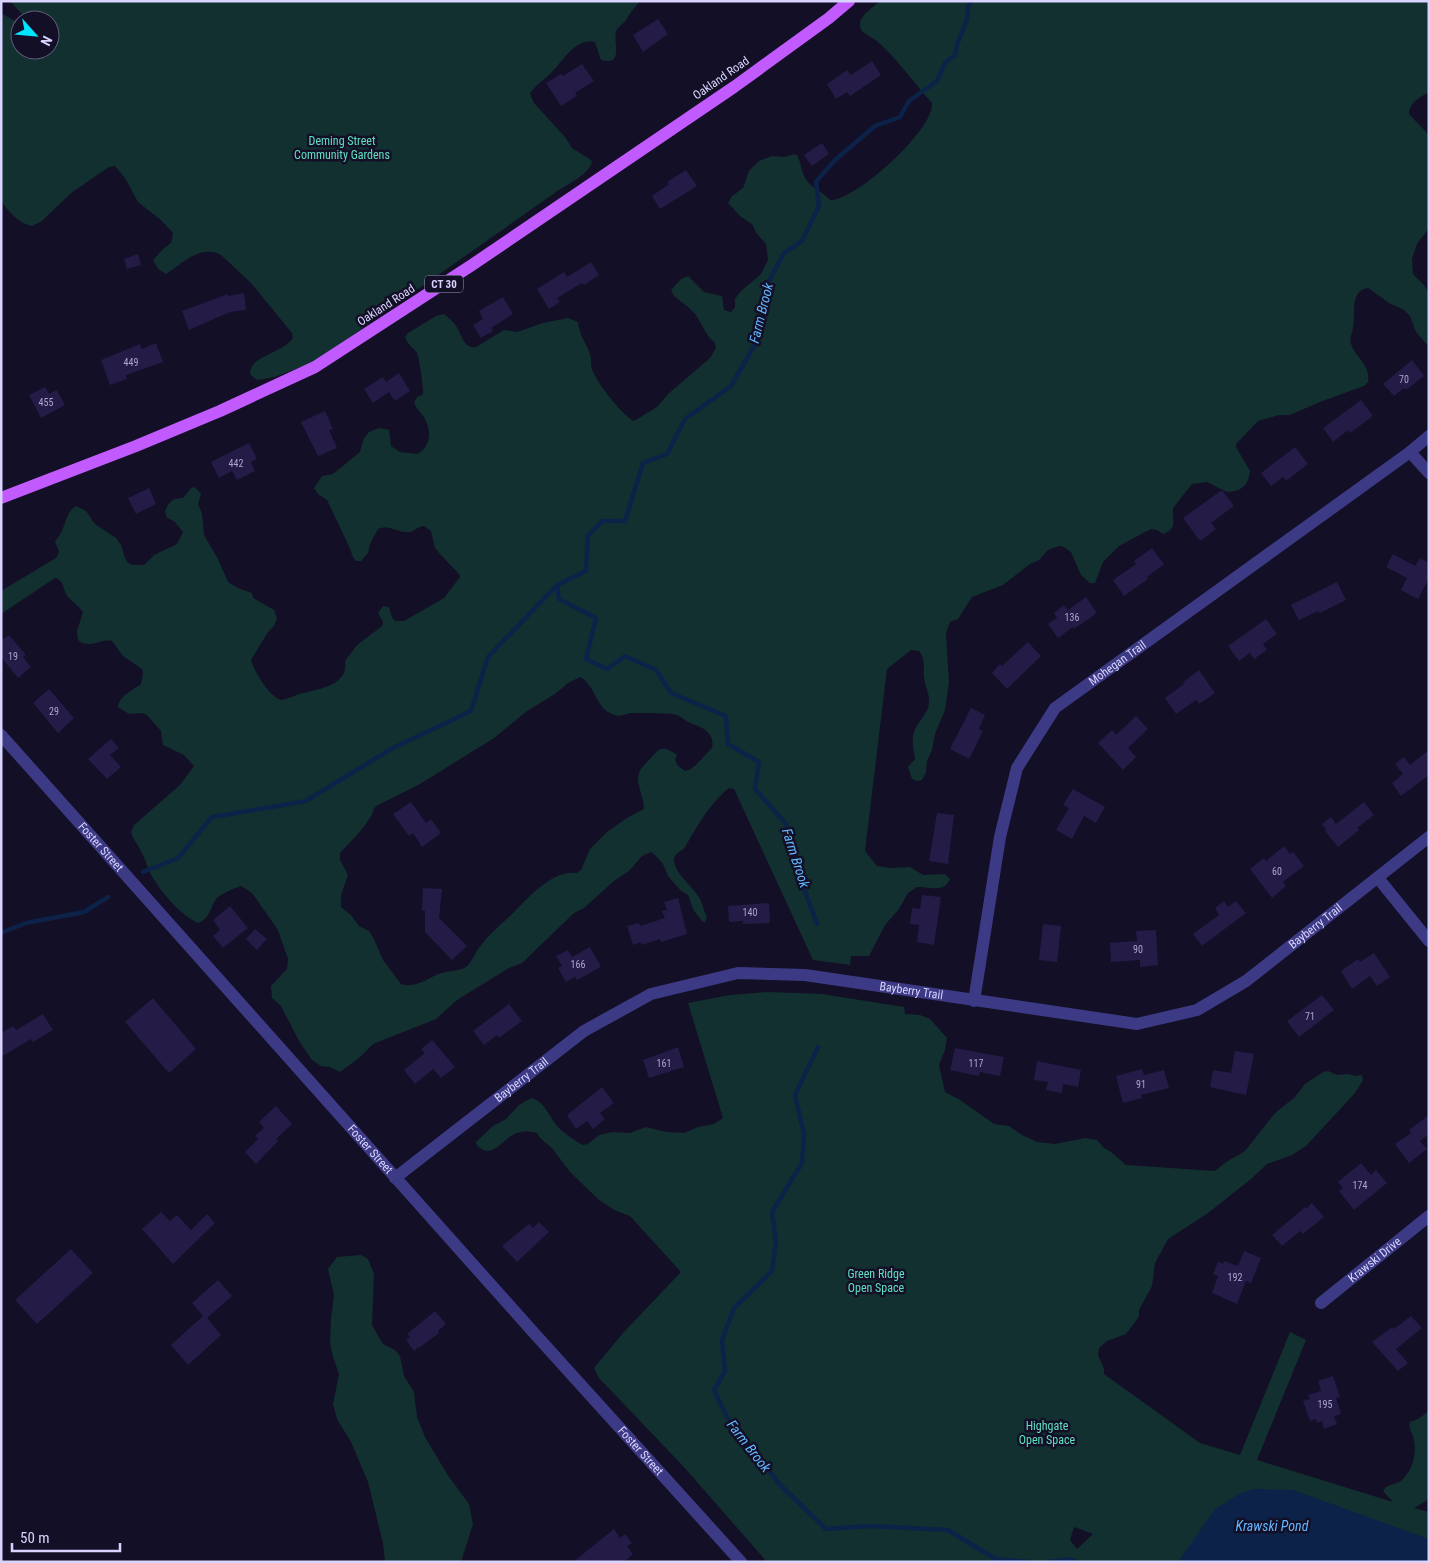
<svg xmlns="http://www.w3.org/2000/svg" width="1430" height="1563" viewBox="0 0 1430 1563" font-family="'Roboto Condensed',sans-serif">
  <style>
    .green { fill: #12302f; fill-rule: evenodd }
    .water { fill: #0c2248 }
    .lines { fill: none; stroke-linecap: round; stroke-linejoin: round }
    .stream { stroke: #0c2248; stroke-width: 4.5 }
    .building { fill: #241b47 }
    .minor { stroke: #3d3a85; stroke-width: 12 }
    .tertiary { stroke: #3d3a85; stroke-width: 12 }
    .primary { stroke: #c25bff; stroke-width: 12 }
    .labels { text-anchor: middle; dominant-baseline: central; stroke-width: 5; stroke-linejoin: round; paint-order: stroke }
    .number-label { font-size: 10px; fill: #aca6d1 }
    .shield { fill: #130f26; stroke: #9e99be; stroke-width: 1 }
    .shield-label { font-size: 11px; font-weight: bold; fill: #d9d4ff }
    .street-label { font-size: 12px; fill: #d9d4ff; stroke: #130f26 }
    .park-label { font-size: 12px; fill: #5fe0c0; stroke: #130f26 }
    .water-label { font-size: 14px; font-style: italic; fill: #62b6ff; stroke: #130f26 }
  </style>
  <rect width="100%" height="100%" fill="#130f26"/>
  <path class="green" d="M10,1H640C634,8 630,13 626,20C623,24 619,26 617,29C611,39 626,67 601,60L595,42C575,38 564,60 552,72C544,80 535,85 530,94L534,103L565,137L572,148L591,160L592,163C585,177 569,183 556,192L316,361L275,377L257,380L250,374C249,356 282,354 293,338L292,333L251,283L221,255C200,244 182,264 166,274L158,269L153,260L163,249L171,243L173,233L162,221L138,202L125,178L115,166L109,167L71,193L42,221L32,226C20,224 7,211 1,200V13L20,24V50H50V20H27Z
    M880,1H1429V92C1420,97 1409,103 1409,114L1429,135V228L1417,244L1412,259L1413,274L1424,285L1428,292L1429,347L1416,332L1410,316L1404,310L1389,303L1368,288C1349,290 1356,316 1353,328C1352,334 1349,337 1351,344C1356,358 1371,365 1368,382L1364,386L1320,402L1290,415H1279L1258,421L1236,444V447L1250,471C1248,486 1242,491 1227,492L1207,482L1192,484L1173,508C1172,520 1178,529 1163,534L1157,530L1151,529L1119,546L1103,562L1095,583H1090L1081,575L1071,552L1064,547L1059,546L1048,550L1039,560L1030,564L1003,585L972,597L958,619L950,622L946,633L949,682L945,710L935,734L932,750L927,761L926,772L922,780L917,781L912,779L908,767L915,759C914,749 911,741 914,732C917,722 928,714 929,704C930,694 925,686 924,677C923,666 926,660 919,651L911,650L887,669L865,851L877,866L890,868L910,867L923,875L945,874L950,879C944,894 929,886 917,887L908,893L899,909L885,925L869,956H851L850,965L813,960L734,789L729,788C716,798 704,815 695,830C691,835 689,841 685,847C682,852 673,853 674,861C675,873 692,886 698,896C703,902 703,910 707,917L705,922H703L694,911L688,895L681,891L668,876L663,864L655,855L651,852L642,856L629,871L615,880L584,908L574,913L522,963L509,968L457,1000L436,1019L373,1044L359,1058L340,1072L330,1067L321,1066L312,1060L299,1041L281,1006L272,998L271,986L287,969L288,959L278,930L252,893L241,886C234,888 224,893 218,897C210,904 212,918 198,923C180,915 160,891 150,873C147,867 146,861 143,855C140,848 135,842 132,835L131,832L134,825L180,785L194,766L184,755L163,745L161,731L147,715L142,713L129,714L118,707C119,696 133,690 141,684L143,673L142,669L123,656L112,641C100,638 90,650 78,640L77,631L83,612C78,606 73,602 68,597C62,589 65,581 55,578L1,614V591L56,558L59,552L55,541C67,530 63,514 76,506L86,511L95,524L116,538L121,545L125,558L128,563L133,565H144L154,555L177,544L183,532L174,521L167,518L165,511C169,502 172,498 183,498L192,487L196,488L201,494L198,504L202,514L204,535L218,559L228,582L240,589L252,593L253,598L274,610L277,618L274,626L268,632L251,660C254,671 269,697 281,700C289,699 295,695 303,693C320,689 349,685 345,661L357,645L382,626L383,622L378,613L383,606L389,607L392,617L395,621H404L444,598L460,577L459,574L440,554L435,548L431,531L424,526C418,526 415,531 409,532C398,533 390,524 378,529L370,544L368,553L361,561H356L353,557L348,544L327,500L318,494L314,488L322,476L333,474L360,452L364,438L369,432L379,428L389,430L391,446L400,452L417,454C430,448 432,432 425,419C422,413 416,409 414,402L417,397L423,394C424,390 419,357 417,353C413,347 407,344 405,337L408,333L436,316L444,314C449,318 455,323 458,329C462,337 465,349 476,347L504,330L517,332L543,323L568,318L578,322C580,337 585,340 590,354C592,359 590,364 592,369C596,382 621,413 632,420L634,421L657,407L668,394L710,358L716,348L715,343L708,336L696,315L688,307L674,296L671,290L681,279L688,276L704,292L722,296L724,310L731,312L735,307V299L741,291L761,274L768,260L766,244L757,234L752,224L740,216L728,203L732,196L743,188L749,171L759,161L772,156L784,157L794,154L797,155C801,162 801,171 805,178C811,188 822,191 830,200C854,202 935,129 932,103C914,83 898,60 878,42C872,36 859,34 860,24C860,15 874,7 880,1ZM580,677C597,686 595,710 615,715C620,717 626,714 630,713C642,713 661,713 673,714C681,715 685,722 693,724C704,728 715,734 712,748C703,756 696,769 685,771L678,766L675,760L677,755C660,743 659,750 648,761C643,767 639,769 638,778C638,788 644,798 644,809L627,818L607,832L590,849L581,870L577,873C552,869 527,899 511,915C500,925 488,935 479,948C474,954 473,961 466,967C459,972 445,970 434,976C425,981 412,988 401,984L383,960L374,939L369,931L359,926L351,915L341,907V895L348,875L340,860V853C351,841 363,830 371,816C374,812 372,810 376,806L420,784L494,738L527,711L555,694L568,683Z
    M768,992L822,994L904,1007L905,1014L920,1015L930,1019L947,1038L945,1050L939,1065L945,1092L960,1100L994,1124L1009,1126L1022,1135L1037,1142L1055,1144L1085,1138L1097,1140L1104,1148L1111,1152L1126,1165L1215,1171L1226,1162L1245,1151L1275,1113L1295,1097L1305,1084L1323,1072L1328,1071L1337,1075L1348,1074L1356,1076L1362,1075L1363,1080L1355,1093L1306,1146L1292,1155L1267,1164L1251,1179L1208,1213L1168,1239L1155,1263L1152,1286L1139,1310V1316L1136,1321L1126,1334L1107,1341L1099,1348L1098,1355L1104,1369V1374L1200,1443L1240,1455L1290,1332L1306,1340L1257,1460L1393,1502L1383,1491C1389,1481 1398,1488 1407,1474C1414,1464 1416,1452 1414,1440C1413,1433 1408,1430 1410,1422L1418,1419L1429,1411V1499L1414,1508L1429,1512V1562H767L683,1466L599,1378L594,1368L623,1333L681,1272L630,1216L614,1210L598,1199L570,1172L552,1148L540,1138L537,1133C532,1132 525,1131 521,1132C503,1134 493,1164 476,1144V1142L493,1126L506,1119L519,1105L531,1098C545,1101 550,1119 560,1129C567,1135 575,1141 583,1145L588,1144L599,1135L613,1132L630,1133L646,1127L666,1132L684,1133L698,1127L714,1124L723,1118L688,1003L730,995ZM1074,1527L1093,1534L1077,1549L1070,1540Z
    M361,1255L368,1259L374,1274L372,1325L383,1344L395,1350L400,1356L404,1376L414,1392L417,1417L425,1437L447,1474L469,1504L473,1524L461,1562H385L383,1543L368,1482L351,1442L337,1419L333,1404L339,1374L333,1357L330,1343L331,1318L334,1295L328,1269L337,1257Z"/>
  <path class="water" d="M1254,1489L1293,1490L1429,1539V1562H1178L1215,1509L1241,1493Z"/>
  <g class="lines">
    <path class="stream" d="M143,872L178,858L212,817L306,801L391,749L471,711L488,657L557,585
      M817,924L800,878L786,824L755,789L759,762L728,744L726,716L671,693L656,670L625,656L607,669L586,659L596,618L559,599L557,585L586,571L588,536L602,521H625L643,463L667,454L685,419L731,386L757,341L769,281L784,253L802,241L819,206L816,182L834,161L875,126L900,117L909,101L937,81L945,63L955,55L958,42L967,20L968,7L971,1
      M1,933L26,923L84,912L108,897
      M818,1047L795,1095L804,1134L802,1163L772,1212L776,1242L772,1271L734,1308L722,1340L725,1371L714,1390L728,1419L781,1486L826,1529L872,1526L948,1530L996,1559L1030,1562
      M1048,1562L1070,1559L1078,1562"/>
  </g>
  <path class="building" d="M658,19L668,34L643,52L633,35Z
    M872,61L881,75L850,96L847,92L836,99L827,84L847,70L851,75Z
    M582,64L594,81L575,93L577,96L561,106L546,83L561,74L563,76Z
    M822,143L829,154L812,166L804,155Z
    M686,170L697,186L660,209L652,196L669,184L667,182Z
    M138,254L141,265L127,269L124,259Z
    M591,262L599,275L584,285L582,283L557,298L560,302L549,309L537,289L564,272L567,277Z
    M244,293L246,310L230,312L189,330L182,311L228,294V296Z
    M503,297L513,314L491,328L493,331L481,338L473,325L483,319L479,311Z
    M156,343L163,362L126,375L127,379L110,385L101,360L140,344L142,349Z
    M1412,360L1424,376L1406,390L1404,388L1394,396L1383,384Z
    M399,373L410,391L395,401L389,392L373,403L364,389L383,377L386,382Z
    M45,387L49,394L57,390L65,405L41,418L29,395Z
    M1361,400L1373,416L1350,433L1348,430L1333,442L1323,428Z
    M325,411L333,429L329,430L337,448L318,456L301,422Z
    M249,443L257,459L251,462L255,471L237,480L232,471L219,478L211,462Z
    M1295,447L1308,464L1286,481L1283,477L1271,486L1261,473Z
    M149,488L156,504L136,514L128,498Z
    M1222,490L1234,506L1211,523L1216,529L1200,541L1183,518Z
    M1152,548L1164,564L1147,577L1148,579L1124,596L1113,580L1136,564L1134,561Z
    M1393,554L1415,566L1420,558L1429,563V578L1418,599L1401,590L1407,578L1386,567Z
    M1337,582L1346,600L1320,613L1318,611L1299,620L1291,605Z
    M1086,597L1097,613L1074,629L1073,627L1058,638L1048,624L1057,618L1054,613L1064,605L1068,610Z
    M1266,619L1277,634L1263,644L1267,650L1254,659L1250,653L1239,661L1228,646Z
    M9,635L26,655L23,657L31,667L18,678L1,657V641Z
    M1028,642L1041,656L1007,689L992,673L1000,664L1002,666Z
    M1199,670L1215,693L1199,704L1196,700L1176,714L1165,698L1184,684L1183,682Z
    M49,689L74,718L58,733L33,703Z
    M971,708L985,715L979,729L983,731L969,759L950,749Z
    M1136,716L1148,729L1128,748L1136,757L1123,770L1098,743L1112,730L1116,735Z
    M111,739L119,748L110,755L121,767L107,779L88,759Z
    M1429,750V775L1401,796L1392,783L1403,774L1395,764L1404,757L1410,765Z
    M1073,789L1105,807L1096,823L1084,816L1072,839L1056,830L1069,808L1063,805Z
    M411,802L426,823L431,819L441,833L422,847L413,833L409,836L393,814Z
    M1364,802L1374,815L1357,828L1359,830L1338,847L1325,831L1326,830L1322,824L1331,817L1336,824Z
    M937,813L954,815L948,864L929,861Z
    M1284,846L1290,854L1293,852L1304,866L1283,882L1286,886L1272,898L1250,869L1264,858L1266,861Z
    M423,888L442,889L439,918L467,946L452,960L425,932V911L422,910Z
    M922,895L941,897L934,945L917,942L919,925L910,924L912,908L920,909Z
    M678,898L687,934L661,942L660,939L642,945L641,942L633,945L627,926L639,923L640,926L665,918L662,911L667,910L664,902Z
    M1224,901L1228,907L1236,901L1246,913L1202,946L1193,934L1219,915L1215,908Z
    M769,903L770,923L743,924V921L729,922L728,906Z
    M230,906L248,928L223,948L213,936L220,930L213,920Z
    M1043,924L1061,926L1057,962L1039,960Z
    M255,929L267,939L257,950L246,939Z
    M1156,930L1158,965L1140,967V960L1111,962L1110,943L1137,941L1136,931Z
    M590,947L601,967L577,980L575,977L566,982L558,968L562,966L556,956L568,950L572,957Z
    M1374,953L1390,977L1377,986L1370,976L1352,989L1341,971L1358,959L1360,962Z
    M1322,995L1334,1010L1299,1037L1287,1021Z
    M153,998L196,1049L169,1073L125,1022Z
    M509,1004L522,1021L499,1038L497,1035L484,1045L473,1031Z
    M43,1014L53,1030L33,1042L31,1039L1,1057V1033L13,1026L16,1030Z
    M432,1040L455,1067L441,1078L433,1069L415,1084L404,1070L425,1053L421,1049Z
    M678,1047L684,1067L649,1078L643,1060Z
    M955,1048L1004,1057L1000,1076L980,1072L979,1076L950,1070Z
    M1235,1051L1254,1054L1246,1095L1210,1087L1213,1070L1231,1073Z
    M1037,1061L1081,1070L1078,1087L1063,1084L1062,1093L1046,1090L1048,1082L1034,1080Z
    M1142,1069L1144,1075L1164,1070L1169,1088L1141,1095L1142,1098L1123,1103L1116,1076Z
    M602,1087L614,1103L600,1113L605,1119L593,1129L587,1121L576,1129L567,1115Z
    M276,1106L292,1124L276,1139L278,1141L256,1164L245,1152L258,1139L255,1136L264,1128L259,1122Z
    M1429,1115V1134L1420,1141L1427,1149L1409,1163L1395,1144L1411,1133L1409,1130Z
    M1361,1163L1371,1175L1376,1170L1387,1183L1354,1210L1339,1191L1343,1188L1338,1182Z
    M1312,1203L1324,1217L1303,1234L1300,1231L1282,1246L1272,1235L1305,1207L1306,1209Z
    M161,1212L170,1221L177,1215L191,1230L207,1214L215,1223L173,1264L142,1229Z
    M539,1222L549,1232L517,1262L502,1246L529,1224L533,1228Z
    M71,1249L93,1273L37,1324L15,1300Z
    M1244,1251L1261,1258L1251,1283L1246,1281L1237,1304L1212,1293L1218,1276L1213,1274L1218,1262L1223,1264L1224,1261L1238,1266Z
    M218,1280L232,1296L207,1318L221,1335L188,1365L171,1345L203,1316L192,1303Z
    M435,1311L446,1324L438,1331L439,1333L419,1348L418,1347L414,1351L406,1340L410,1337L407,1334Z
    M1411,1316L1422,1328L1396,1349L1408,1363L1398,1371L1372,1342L1392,1327L1394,1329Z
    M1333,1376L1340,1397L1336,1398L1341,1414L1334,1416L1337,1424L1324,1429L1322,1421L1317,1423L1316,1419L1310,1421L1303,1401L1310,1399L1308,1395L1321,1391L1318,1381Z
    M614,1529L620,1538L625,1534L632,1543L627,1546L633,1554L624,1562H573Z"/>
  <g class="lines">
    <g class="minor">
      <path d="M1410,452L1429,473"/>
      <path d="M1378,878L1429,941"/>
      <path id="s1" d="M974,1001L1000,837L1017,768L1055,708L1410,452L1429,436"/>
      <path id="s2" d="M395,1178L584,1031L651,994L738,973L805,975L1137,1024L1197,1010L1246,981L1429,837"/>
      <path id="s3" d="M1321,1303L1429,1216"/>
    </g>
    <path class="tertiary" id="s4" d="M1,735L534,1333L741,1562"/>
    <path class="primary" d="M1,498L136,446L220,411L315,367L472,265L734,87L829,18L849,1"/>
  </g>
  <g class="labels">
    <g class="number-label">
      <text x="131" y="362">449</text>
      <text x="1404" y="379">70</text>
      <text x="46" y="402">455</text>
      <text x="236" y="463">442</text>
      <text x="1072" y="617">136</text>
      <text x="13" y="656">19</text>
      <text x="54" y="711">29</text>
      <text x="1277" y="871">60</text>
      <text x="750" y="912">140</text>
      <text x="1138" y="949">90</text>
      <text x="578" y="964">166</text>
      <text x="1310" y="1016">71</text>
      <text x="664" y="1063">161</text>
      <text x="976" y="1063">117</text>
      <text x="1141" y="1084">91</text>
      <text x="1360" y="1185">174</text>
      <text x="1235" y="1277">192</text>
      <text x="1325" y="1404">195</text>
    </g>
    <rect class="shield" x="425" y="275.5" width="38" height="17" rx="4"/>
    <g class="shield-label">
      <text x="444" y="284">CT 30</text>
    </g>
    <g class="street-label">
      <text transform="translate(721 78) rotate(-35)">Oakland Road</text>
      <text transform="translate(386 305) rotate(-33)">Oakland Road</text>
      <text stroke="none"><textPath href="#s1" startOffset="385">Mohegan Trail</textPath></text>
      <text stroke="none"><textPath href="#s4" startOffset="150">Foster Street</textPath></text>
      <text stroke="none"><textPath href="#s2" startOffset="1015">Bayberry Trail</textPath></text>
      <text stroke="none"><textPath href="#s2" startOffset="580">Bayberry Trail</textPath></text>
      <text stroke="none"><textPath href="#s2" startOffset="160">Bayberry Trail</textPath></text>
      <text stroke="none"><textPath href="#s4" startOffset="555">Foster Street</textPath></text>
      <text stroke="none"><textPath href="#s3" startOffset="69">Krawski Drive</textPath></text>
      <text stroke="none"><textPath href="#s4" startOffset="960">Foster Street</textPath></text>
    </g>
    <g class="park-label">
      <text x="342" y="141">Deming Street<tspan x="342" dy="14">Community Gardens</tspan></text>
      <text x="876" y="1274">Green Ridge<tspan x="876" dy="14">Open Space</tspan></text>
      <text x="1047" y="1426">Highgate<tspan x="1047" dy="14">Open Space</tspan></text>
    </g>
    <g class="water-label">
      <text transform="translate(761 313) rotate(-76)">Farm Brook</text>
      <text transform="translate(796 858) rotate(72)">Farm Brook</text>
      <text transform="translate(749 1446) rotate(52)">Farm Brook</text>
      <text x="1272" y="1526">Krawski Pond</text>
    </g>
  </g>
  <rect width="1430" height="1563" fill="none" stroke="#d9d4ff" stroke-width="5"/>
  <g transform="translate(35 35) rotate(117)"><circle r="24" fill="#130f26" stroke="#625e7d"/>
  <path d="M0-4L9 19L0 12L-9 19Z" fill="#00e5ff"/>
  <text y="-8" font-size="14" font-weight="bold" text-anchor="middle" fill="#d9d4ff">N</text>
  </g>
  <path d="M12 1543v8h108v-8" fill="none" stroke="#d9d4ff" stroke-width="2.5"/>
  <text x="20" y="1543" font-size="15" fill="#d9d4ff" stroke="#130f26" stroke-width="4" paint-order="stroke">50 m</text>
</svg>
